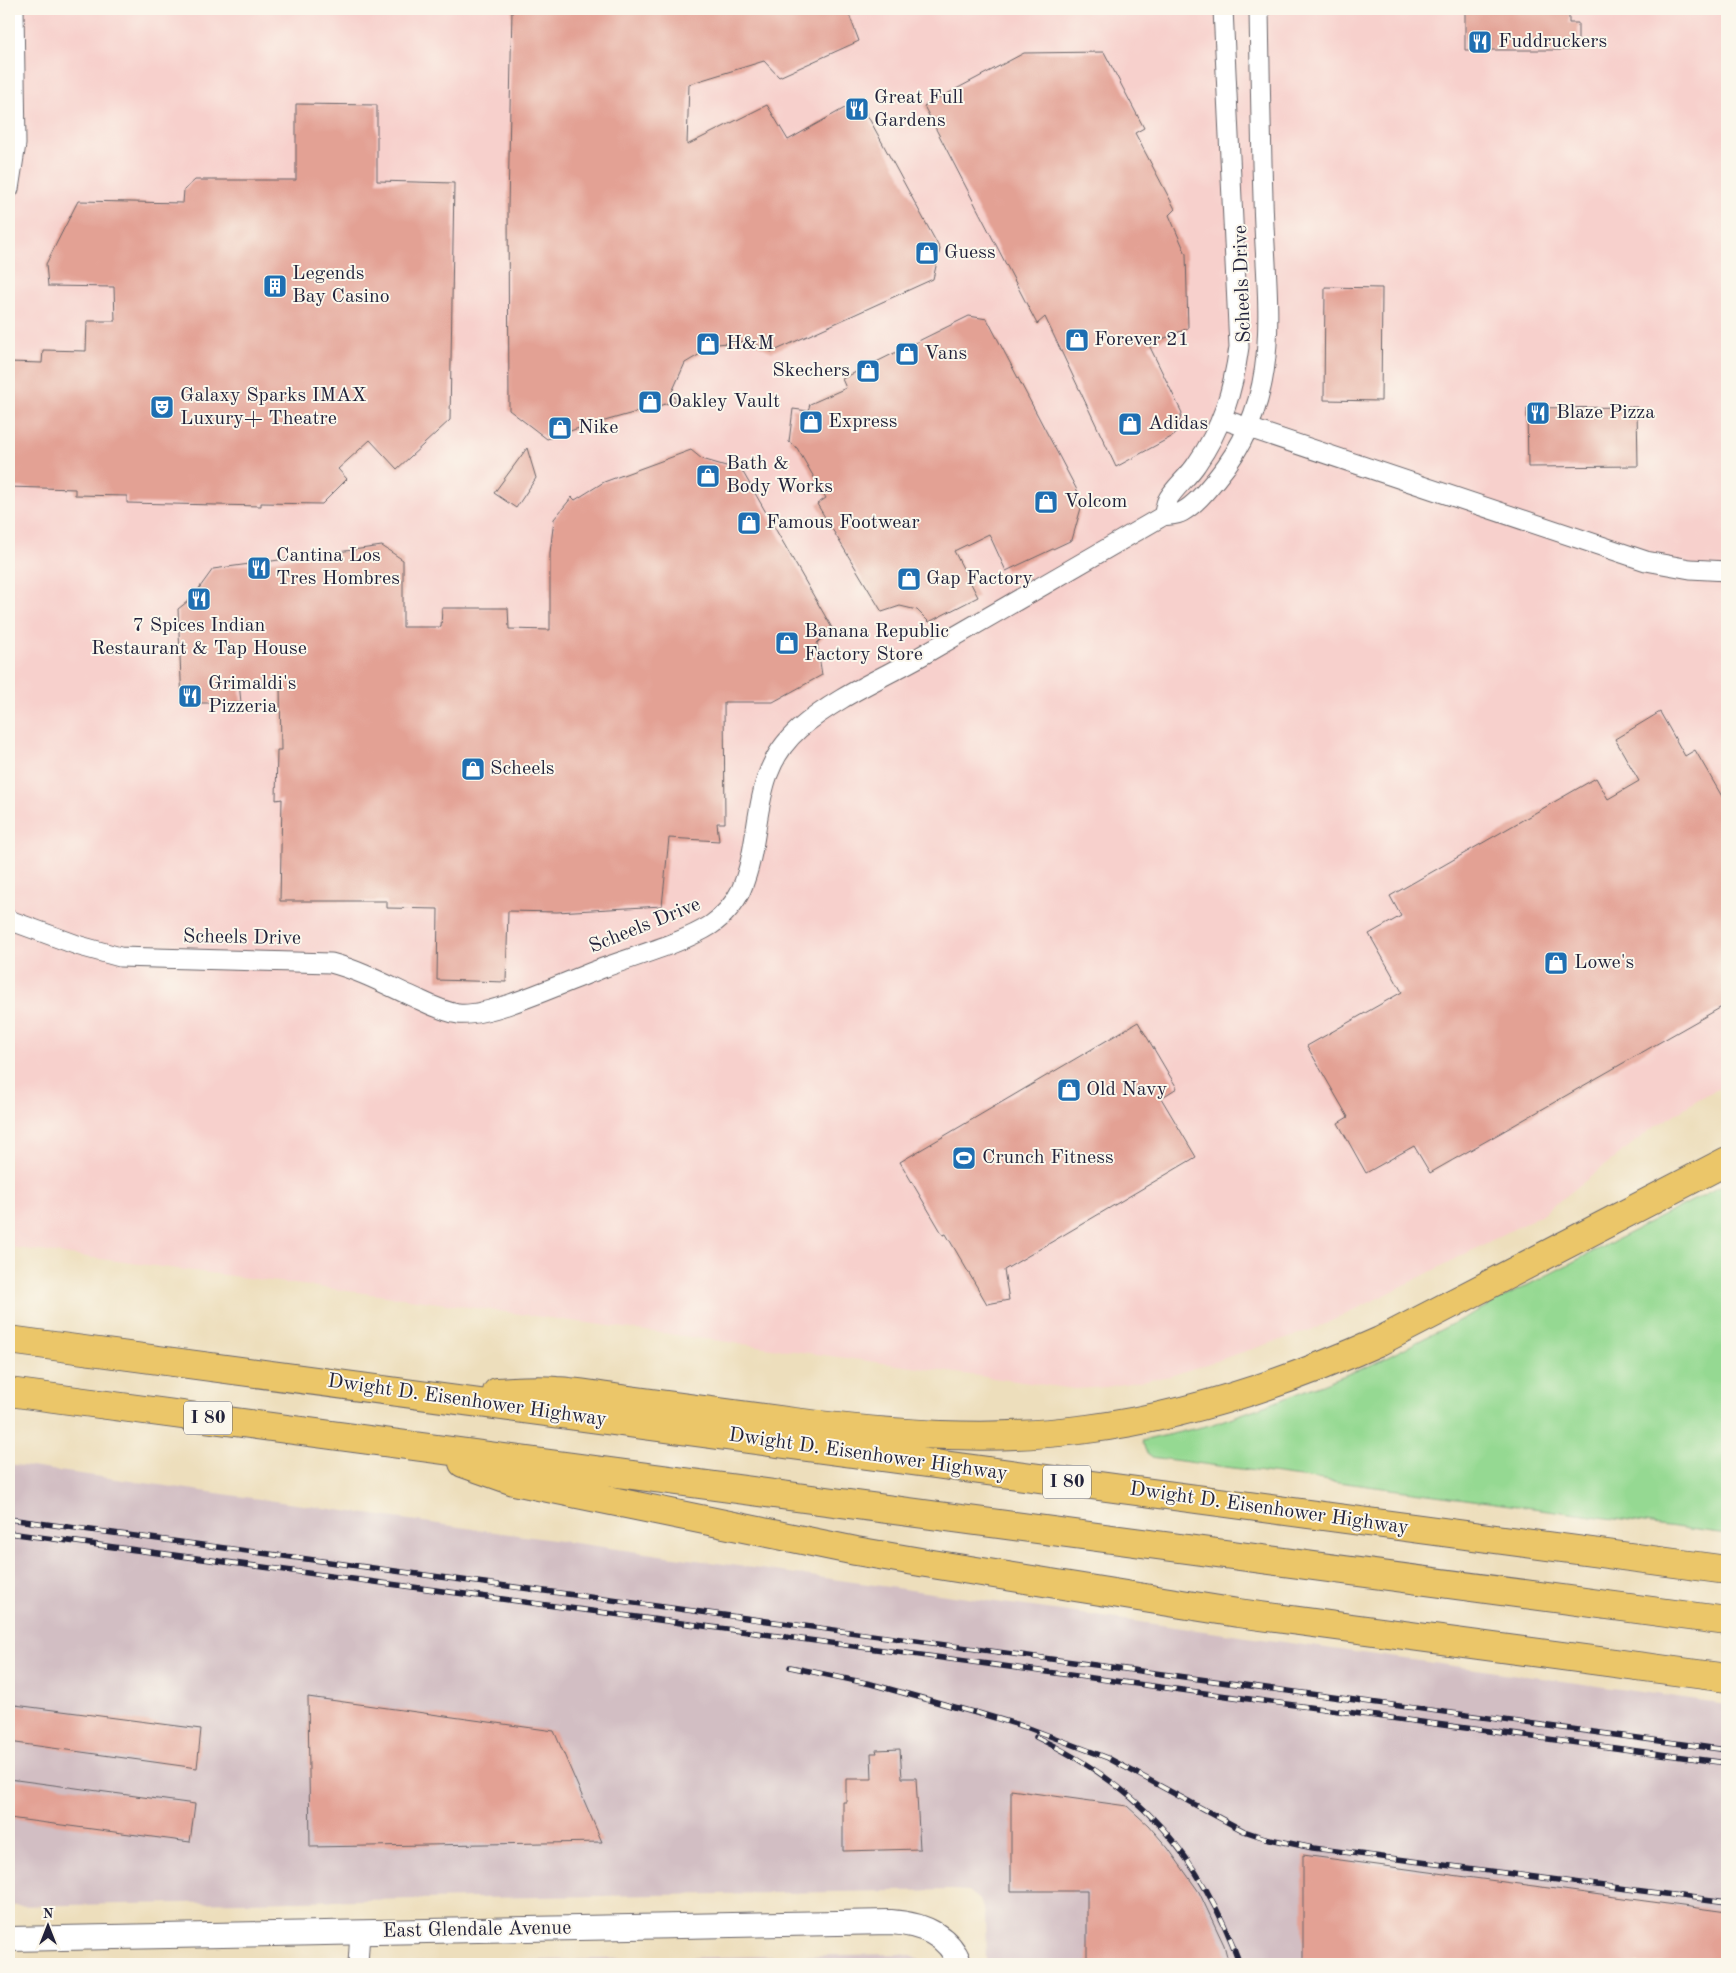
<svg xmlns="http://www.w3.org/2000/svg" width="1736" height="1973" viewBox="0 0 1736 1973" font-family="'Old Standard TT',serif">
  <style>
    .built { fill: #f7d0cc }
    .industrial { fill: #d2bec3 }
    .green { fill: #95d992; stroke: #5c7e66 }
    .building { fill: #e3a194 }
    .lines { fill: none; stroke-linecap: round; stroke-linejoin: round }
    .minor-casing { stroke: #696468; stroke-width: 21 }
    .tertiary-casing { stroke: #696468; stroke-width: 26 }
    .motorway-casing { stroke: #696468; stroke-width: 30 }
    .minor { stroke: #fff; stroke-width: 19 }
    .tertiary { stroke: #fff; stroke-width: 24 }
    .motorway { stroke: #ebc669; stroke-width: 28 }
    .rail-casing { stroke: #22223b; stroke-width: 5.5 }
    .rail { stroke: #fbf7ec; stroke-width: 4; stroke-dasharray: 11; stroke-linecap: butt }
    .labels { text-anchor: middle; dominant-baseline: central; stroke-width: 4; stroke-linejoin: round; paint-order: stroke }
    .shield { fill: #fbf7ec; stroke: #636270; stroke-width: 1 }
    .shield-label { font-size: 19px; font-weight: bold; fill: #22223b }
    .poi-label { font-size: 20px; fill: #22223b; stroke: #fbf7ec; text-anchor: start }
    .street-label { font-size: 20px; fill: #22223b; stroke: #fbf7ec }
  </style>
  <rect width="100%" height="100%" fill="#fbf7ec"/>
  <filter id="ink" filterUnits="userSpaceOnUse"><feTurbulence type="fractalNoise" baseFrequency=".02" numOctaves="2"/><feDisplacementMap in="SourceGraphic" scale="10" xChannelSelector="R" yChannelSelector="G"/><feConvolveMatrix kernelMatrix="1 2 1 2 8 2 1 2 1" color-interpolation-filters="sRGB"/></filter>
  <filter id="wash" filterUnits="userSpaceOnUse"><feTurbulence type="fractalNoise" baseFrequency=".0096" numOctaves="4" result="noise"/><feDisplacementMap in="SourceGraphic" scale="20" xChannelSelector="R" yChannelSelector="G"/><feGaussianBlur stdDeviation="1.12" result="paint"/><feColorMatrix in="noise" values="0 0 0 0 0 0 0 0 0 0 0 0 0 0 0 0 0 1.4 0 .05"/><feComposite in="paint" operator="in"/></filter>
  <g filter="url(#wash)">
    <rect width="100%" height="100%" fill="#eddebc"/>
    <path class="built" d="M9,9H1727V1085L1705,1095L1650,1130L1566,1196L1539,1216L1389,1293L1317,1328L1170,1376L1106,1387L1075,1389L409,1299L9,1247Z"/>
    <path class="industrial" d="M9,1464L1727,1704V1964H986L985,1914L980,1900L969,1891L952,1890L9,1906Z
      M900,1954L912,1956L927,1964H410L419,1962Z"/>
    <path class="green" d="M1727,1183V1534L1151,1457L1147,1454L1142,1441L1210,1425L1273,1403L1376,1363Z"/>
    <g id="blocks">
      <path class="building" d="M512,9H847L859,41L779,77L764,61L689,84L687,145L767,105L788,140L859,100L940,249L933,279L772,352L750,341L717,344L685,363L672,392L676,401L576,429L547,439L509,410L508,207Z
        M1465,9H1569V23H1578V50H1465Z
        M1104,52L1144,128L1135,133L1175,209L1169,215L1186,254L1188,328L1149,345L1182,413L1175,435L1116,467L1045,317L1037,324L924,106L1024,53Z
        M296,104L377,105V181L454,183L450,420L397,469L370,440L338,469L347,479L322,504L261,503V506L127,503V496L75,495V489L9,487V362L42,363L43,350L86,351L87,321H115L114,287L48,286L46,264L78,201L183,203L184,190L195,180H296Z
        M1325,287L1382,288L1381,401L1324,400Z
        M969,316L987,319L1078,492L1069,500L1081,508L1072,540L1006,571L989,534L954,551L978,597L929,622L917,610L900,606L882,612L817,504L826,498L797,448L789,442L793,409L808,411L810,404L846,388L842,379Z
        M1637,407L1638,466L1528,467L1527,408Z
        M527,448L536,478L516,508L494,493Z
        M691,450L702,459L726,466L740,467L832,628L817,643L822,675L773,702H724L725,823H717L719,841L669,838L662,906L557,912L508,911L506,982L437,980L438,909L387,908V901H280L282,799L276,800L277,750H281L280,685L239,682L241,703H182L178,609L192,598L213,569L382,546L403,560V627H441L442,608H508L509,629L550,630V553L554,519L572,497L575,500L604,482Z
        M1660,712L1685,756L1695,750L1727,805V1004L1430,1173L1414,1146L1366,1173L1338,1123L1348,1117L1307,1046L1402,992L1369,934L1401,916L1390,896L1596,778L1608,799L1639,781L1615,739Z
        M1138,1022L1177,1088L1161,1098L1196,1157L1004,1270L1009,1300L987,1304L946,1234L943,1235L900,1162Z
        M308,1697L554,1731L602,1842L310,1847Z
        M15,1705L201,1729L197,1768L9,1742Z
        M900,1749L902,1778H916L920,1849L843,1851V1802H846V1779H872L871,1753H877L876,1750Z
        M9,1779L195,1804L190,1842L9,1818Z
        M1011,1790L1127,1806L1148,1825L1168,1848L1199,1892L1224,1945L1229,1964H1087V1891H1011Z
        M1303,1855L1727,1912V1964H1303Z"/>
    </g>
  </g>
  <g filter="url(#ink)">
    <use href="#blocks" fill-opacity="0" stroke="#696468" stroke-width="1"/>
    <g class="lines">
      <g class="minor-casing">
        <path id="minor" d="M9,189L16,144L14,9
          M1222,419L1646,561L1690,569L1727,571
          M1163,516C1165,511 1165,505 1167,501C1172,490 1189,476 1196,465C1222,428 1233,391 1239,347L1223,9
          M9,920L80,946L120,957L331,963C358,970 383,983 409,995C425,1002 440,1011 458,1014C490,1018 569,980 603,968C635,956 683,943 711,925C723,917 735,903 741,890C765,834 748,774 799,729C835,698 880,679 921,656C1002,609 1083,563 1163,516C1169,515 1177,515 1182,512C1196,504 1207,490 1217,478C1287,394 1265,298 1263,198C1261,135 1260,72 1259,9
          M358,1964L360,1932"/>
      </g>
      <g class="tertiary-casing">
        <path id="tertiary" d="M9,1939L891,1922C921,1924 948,1934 960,1964"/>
      </g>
      <g class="motorway-casing">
        <path id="motorway" d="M9,1340L1727,1570
          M9,1392L1727,1621
          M497,1392C517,1391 537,1389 556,1391C580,1392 604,1397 628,1400C683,1407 738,1415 794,1422C891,1434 990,1442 1087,1429C1189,1416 1286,1383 1380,1341L1727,1161
          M463,1463L514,1481L856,1551L926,1563L1238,1613L1727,1678"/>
      </g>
      <use href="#minor" class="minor"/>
      <use href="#tertiary" class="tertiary"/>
      <use href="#motorway" class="motorway"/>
      <g class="rail-casing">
        <path id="rail" d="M9,1519L1727,1750
          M9,1533L1727,1763
          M790,1667L871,1684L980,1714
          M975,1712L1026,1727L1108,1758L1244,1831L1265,1838L1313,1848L1727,1902
          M1036,1737C1140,1786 1201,1856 1240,1964"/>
      </g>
      <use href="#rail" class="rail"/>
    </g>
  </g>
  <defs>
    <g id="restaurant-square" transform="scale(1.25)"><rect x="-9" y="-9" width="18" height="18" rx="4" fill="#1f6fb2" stroke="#fbf7ec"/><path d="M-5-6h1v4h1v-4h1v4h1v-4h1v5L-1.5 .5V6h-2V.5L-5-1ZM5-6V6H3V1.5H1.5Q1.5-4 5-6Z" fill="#fff"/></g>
    <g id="shop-square" transform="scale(1.25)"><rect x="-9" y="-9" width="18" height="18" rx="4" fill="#1f6fb2" stroke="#fbf7ec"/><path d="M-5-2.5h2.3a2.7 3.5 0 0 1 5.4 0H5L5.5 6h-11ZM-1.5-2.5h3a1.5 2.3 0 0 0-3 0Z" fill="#fff"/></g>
    <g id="building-square" transform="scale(1.25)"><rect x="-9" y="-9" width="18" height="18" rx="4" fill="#1f6fb2" stroke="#fbf7ec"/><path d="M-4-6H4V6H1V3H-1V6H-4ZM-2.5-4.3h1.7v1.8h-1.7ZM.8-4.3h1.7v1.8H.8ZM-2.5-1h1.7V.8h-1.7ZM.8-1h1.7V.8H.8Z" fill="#fff"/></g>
    <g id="theatre-square" transform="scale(1.25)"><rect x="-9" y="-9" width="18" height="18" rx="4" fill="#1f6fb2" stroke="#fbf7ec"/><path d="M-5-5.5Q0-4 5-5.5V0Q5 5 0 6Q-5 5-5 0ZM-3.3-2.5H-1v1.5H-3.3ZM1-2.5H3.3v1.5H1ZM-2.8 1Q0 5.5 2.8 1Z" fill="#fff"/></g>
    <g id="stadium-square" transform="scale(1.25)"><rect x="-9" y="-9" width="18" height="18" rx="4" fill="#1f6fb2" stroke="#fbf7ec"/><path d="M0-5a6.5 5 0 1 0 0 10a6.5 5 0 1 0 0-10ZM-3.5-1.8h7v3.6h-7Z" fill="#fff"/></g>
  </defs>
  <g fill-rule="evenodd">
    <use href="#restaurant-square" x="1480" y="42"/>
    <use href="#restaurant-square" x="857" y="109"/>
    <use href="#shop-square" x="927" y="253"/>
    <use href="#building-square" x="275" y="286"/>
    <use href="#shop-square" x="1077" y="340"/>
    <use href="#shop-square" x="708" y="344"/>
    <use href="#shop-square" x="907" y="354"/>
    <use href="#shop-square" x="868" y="371"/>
    <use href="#shop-square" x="650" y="402"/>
    <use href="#theatre-square" x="162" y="407"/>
    <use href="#restaurant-square" x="1538" y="413"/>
    <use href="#shop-square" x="811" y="422"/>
    <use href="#shop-square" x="1130" y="424"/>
    <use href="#shop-square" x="560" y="428"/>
    <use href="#shop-square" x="708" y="476"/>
    <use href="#shop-square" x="1046" y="502"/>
    <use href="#shop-square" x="749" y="523"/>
    <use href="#restaurant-square" x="259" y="568"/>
    <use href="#shop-square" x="909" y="579"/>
    <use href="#restaurant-square" x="199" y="599"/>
    <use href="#shop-square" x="787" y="643"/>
    <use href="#restaurant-square" x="190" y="696"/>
    <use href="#shop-square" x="473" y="769"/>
    <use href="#shop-square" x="1556" y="963"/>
    <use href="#shop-square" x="1069" y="1090"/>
    <use href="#stadium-square" x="964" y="1158"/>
  </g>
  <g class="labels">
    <g class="shield">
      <rect x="184" y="1401.5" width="48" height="33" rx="4"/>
      <rect x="1043" y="1465.5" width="48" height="33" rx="4"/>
    </g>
    <g class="shield-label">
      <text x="208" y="1418">I 80</text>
      <text x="1067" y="1482">I 80</text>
    </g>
    <g class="poi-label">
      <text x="1498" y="42">Fuddruckers</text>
      <text x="874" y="98">Great Full<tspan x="874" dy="23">Gardens</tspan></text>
      <text x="944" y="253">Guess</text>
      <text x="292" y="274">Legends<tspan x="292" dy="23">Bay Casino</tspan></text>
      <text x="1094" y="340">Forever 21</text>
      <text x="726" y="344">H&amp;M</text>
      <text x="924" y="354">Vans</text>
      <text x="850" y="371" text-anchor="end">Skechers</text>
      <text x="180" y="396">Galaxy Sparks IMAX<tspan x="180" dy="23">Luxury+ Theatre</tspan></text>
      <text x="668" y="402">Oakley Vault</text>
      <text x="1556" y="413">Blaze Pizza</text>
      <text x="828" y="422">Express</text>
      <text x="1148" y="424">Adidas</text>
      <text x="578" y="428">Nike</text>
      <text x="726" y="464">Bath &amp;<tspan x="726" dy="23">Body Works</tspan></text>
      <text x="1064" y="502">Volcom</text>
      <text x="766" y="523">Famous Footwear</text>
      <text x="276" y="556">Cantina Los<tspan x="276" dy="23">Tres Hombres</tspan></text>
      <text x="926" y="579">Gap Factory</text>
      <text x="199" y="626" text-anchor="middle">7 Spices Indian<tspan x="199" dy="23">Restaurant &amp; Tap House</tspan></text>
      <text x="804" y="632">Banana Republic<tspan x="804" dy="23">Factory Store</tspan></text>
      <text x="208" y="684">Grimaldi's<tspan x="208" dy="23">Pizzeria</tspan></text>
      <text x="490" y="769">Scheels</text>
      <text x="1574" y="963">Lowe's</text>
      <text x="1086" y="1090">Old Navy</text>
      <text x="982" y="1158">Crunch Fitness</text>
    </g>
    <g class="street-label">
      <text transform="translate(1243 284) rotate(-92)">Scheels Drive</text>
      <text transform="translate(645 926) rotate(-22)">Scheels Drive</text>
      <text transform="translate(242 938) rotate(1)">Scheels Drive</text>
      <text transform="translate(467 1401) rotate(8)">Dwight D. Eisenhower Highway</text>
      <text transform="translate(868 1455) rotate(8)">Dwight D. Eisenhower Highway</text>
      <text transform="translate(1269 1509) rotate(8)">Dwight D. Eisenhower Highway</text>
      <text transform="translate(477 1930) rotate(-1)">East Glendale Avenue</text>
    </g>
  </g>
  <rect width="1736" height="1973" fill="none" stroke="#fbf7ec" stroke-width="30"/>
  <g transform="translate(48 1926)" stroke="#fbf7ec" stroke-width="4" paint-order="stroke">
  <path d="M0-4L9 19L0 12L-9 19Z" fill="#22223b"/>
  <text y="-8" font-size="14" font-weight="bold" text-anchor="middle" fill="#22223b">N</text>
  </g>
</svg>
